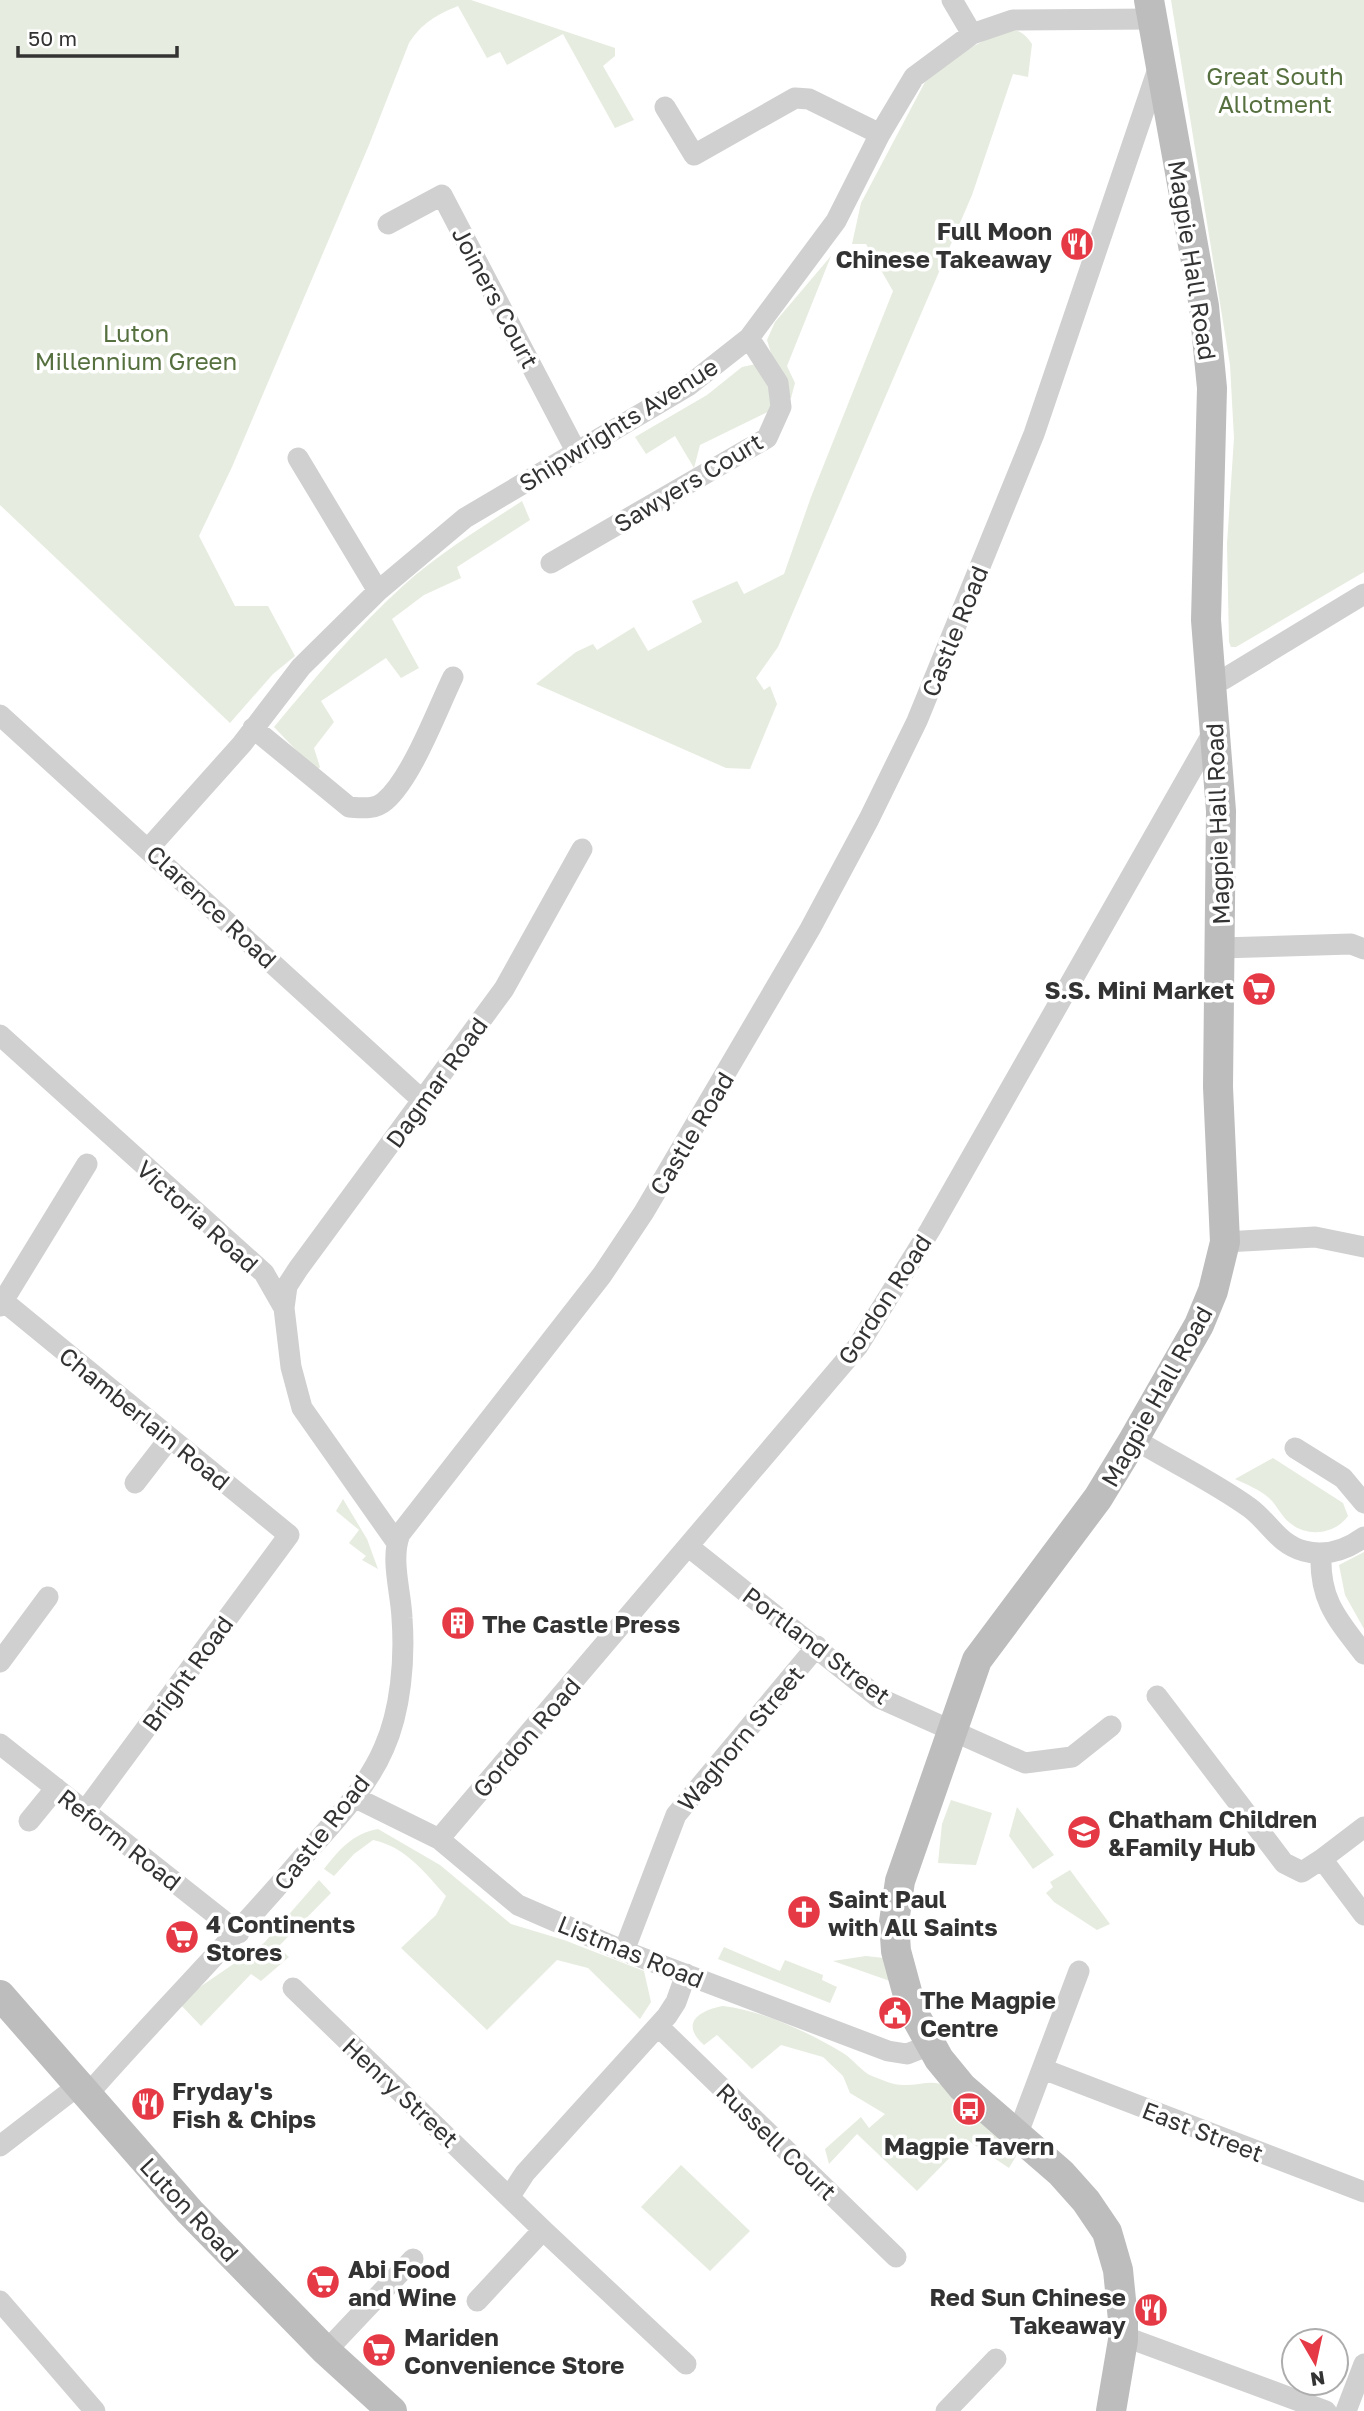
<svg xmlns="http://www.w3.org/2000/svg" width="1364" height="2411" viewBox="0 0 1364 2411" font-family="'Golos Text',sans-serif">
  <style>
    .green { fill: #e6ecdf }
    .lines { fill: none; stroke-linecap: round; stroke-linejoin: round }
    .street { stroke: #d0d0d0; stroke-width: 21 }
    .secondary { stroke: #bdbdbd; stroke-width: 30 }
    .labels { text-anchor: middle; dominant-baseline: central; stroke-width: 7; stroke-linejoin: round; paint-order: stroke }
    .park-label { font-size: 24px; fill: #56703f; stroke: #fff }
    .poi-label { font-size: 24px; font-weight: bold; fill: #333; stroke: #fff; text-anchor: start }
    .street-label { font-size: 24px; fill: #333; stroke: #fff }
  </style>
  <rect width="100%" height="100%" fill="#fff"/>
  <path class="green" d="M0,0H471L615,48V56L603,66L634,120L615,128L563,34L507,65L500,52L487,58L458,6C436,15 422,23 409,43L369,145L232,467L199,536L235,606H268L295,656L273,674L230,723L0,505Z
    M1171,0H1364V572L1236,647H1231L1229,642L1227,544L1234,438L1230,365Z
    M1005,30C1019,29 1024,33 1032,44L1028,77L1013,74L972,195L778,647L756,678L764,690L770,686L777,704L750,769L726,768L536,684L576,652L593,644L597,650L634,627L648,651L702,622L692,601L737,581L744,594L784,574L811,497L893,291L866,244H852L861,203L925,82L964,51Z
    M831,256L787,366L795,383L791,398L784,396L767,340L775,322Z
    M756,364L764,368L776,408L700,445L694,468L675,436L646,454L635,437L707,395L742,367Z
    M522,501L530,520L457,567L461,578L424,595L392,619L419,668L401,678L386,658L321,701L334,722L314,748L320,767L316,771L274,727C315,678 356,628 404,585C440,553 481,528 522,501Z
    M1273,1458L1343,1503L1348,1516C1335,1534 1308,1538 1290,1523C1281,1516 1277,1505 1269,1498C1260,1490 1246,1484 1235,1479Z
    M343,1499L367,1539L378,1569L362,1560L366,1556L349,1543L359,1530L336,1511Z
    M1364,1552V1629L1345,1595L1339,1565Z
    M951,1800L992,1813L976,1865L938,1863L942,1824Z
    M1017,1807L1054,1855L1033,1869L1009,1836Z
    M378,1829L440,1865L511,1924L564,1940L644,1971L651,2002L640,2019L588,1968L557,1960L487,2030L401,1948L436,1915L446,1896C424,1872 406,1847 373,1840L354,1854L334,1876L324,1869C340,1849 352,1834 378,1829Z
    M1070,1870L1110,1924L1097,1930L1054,1902L1046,1893L1053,1887L1050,1882Z
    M319,1880L331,1893L278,1947L289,1957L261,1981L251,1974L201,2026L178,2002L264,1943Z
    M724,1947L780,1971L785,1960L823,1975L822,1980L837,1987L830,2003L718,1959Z
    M866,1956L884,1958L890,1981L833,1961Z
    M723,2006C764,2011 808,2032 843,2053C854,2060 862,2072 872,2076C882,2080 893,2085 903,2085C918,2086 932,2079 946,2086C960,2092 1005,2138 1019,2151L1009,2168L967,2140L917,2191L857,2134L829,2164L825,2149L861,2117L869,2128L885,2114L850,2093L843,2076L823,2057L781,2045L752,2069L717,2035L704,2045C679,2023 700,2010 723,2006Z
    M681,2165L750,2231L710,2271L641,2207Z"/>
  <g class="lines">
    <path class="street" d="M952,0L972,34
      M665,107L694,155L795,98L809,99L880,134
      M388,224L442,195L577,453
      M298,458L378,591
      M551,563L767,438L781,407L778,383L749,338
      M1210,681L1224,679L1364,594
      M0,715L422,1100
      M253,728L349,807C361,808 375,810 385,801C412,778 437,710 453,677
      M149,848L242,744L301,667L378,591L465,518L688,386L749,338L836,221L880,134L914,77L972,34L1013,20L1152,19
      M1220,948L1351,944L1364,949
      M0,1035L264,1273L284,1308L291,1367L302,1408L397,1543
      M1225,1242L1315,1237L1364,1247
      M3,1301L289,1535L85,1811
      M0,1306L87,1164
      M284,1308L287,1286L298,1269L504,989L582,849
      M1134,1439C1172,1462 1214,1482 1250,1508C1269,1522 1278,1544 1304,1551C1326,1557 1346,1550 1364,1537
      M1295,1448L1343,1478L1364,1503
      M135,1483L169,1439
      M689,1547L879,1698L1009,1756L1025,1763L1072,1757L1111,1726
      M1321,1553C1319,1600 1337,1619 1364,1654
      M0,1662L48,1597
      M1157,1696L1284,1863L1302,1872L1322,1859
      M0,1744L239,1933
      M354,1797L439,1839L518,1905L624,1951L888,2051L907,2054L930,2045
      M29,1821L56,1788
      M1364,1827L1322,1859L1364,1915
      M439,1839L858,1346L930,1230L1215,729
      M624,1951L676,1815L817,1646
      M293,1988L543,2230L686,2364
      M658,2026L896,2257
      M1043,2069L1364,2192
      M89,2093C159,2013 234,1939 302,1858C332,1824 366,1790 384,1748C401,1710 405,1659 402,1618C401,1592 390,1559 400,1534L602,1275L644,1212L810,929L869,819L917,721L1034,434L1159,66
      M1018,2133L1079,1971
      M0,2146L79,2085
      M510,2196L525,2173L667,2016L676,2002L686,1974
      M0,2301L95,2411
      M477,2301L543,2230
      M1123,2336L1326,2411
      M326,2351L413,2259
      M946,2411L996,2359
      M1346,2411L1364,2364"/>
    <path class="secondary" d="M0,1995L190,2212L326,2351L392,2411
      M1111,2411L1123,2340V2320L1118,2270L1107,2232L1086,2201L1061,2173L962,2087L939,2059L912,2010L896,1951L894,1922L900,1881L977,1660L1098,1498L1134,1439L1199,1325L1213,1291L1225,1242L1218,1087L1221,811L1206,620L1212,388L1204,306L1149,0"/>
  </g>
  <defs>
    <g id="restaurant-disc" transform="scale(1.75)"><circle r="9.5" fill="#e63946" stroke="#fff"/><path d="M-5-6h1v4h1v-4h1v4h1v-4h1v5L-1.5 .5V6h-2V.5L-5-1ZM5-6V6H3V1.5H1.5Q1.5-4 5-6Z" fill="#fff"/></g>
    <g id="supermarket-disc" transform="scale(1.75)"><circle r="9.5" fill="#e63946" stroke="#fff"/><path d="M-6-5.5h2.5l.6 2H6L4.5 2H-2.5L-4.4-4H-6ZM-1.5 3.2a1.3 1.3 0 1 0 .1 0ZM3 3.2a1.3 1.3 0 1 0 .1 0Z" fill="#fff"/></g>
    <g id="building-disc" transform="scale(1.75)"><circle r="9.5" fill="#e63946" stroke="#fff"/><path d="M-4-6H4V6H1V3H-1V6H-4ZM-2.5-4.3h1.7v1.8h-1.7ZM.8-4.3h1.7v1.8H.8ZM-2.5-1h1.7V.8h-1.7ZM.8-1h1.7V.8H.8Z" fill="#fff"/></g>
    <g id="school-disc" transform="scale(1.75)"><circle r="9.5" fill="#e63946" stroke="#fff"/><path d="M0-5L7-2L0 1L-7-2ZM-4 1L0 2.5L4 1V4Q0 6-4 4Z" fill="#fff"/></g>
    <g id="church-disc" transform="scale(1.75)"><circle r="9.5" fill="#e63946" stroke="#fff"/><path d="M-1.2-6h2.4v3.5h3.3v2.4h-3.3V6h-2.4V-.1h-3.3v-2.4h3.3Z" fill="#fff"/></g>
    <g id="civic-disc" transform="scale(1.75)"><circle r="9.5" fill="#e63946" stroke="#fff"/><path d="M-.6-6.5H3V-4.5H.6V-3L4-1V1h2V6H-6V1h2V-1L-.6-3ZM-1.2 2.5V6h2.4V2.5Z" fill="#fff"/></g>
    <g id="bus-disc" transform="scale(1.75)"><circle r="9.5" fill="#e63946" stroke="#fff"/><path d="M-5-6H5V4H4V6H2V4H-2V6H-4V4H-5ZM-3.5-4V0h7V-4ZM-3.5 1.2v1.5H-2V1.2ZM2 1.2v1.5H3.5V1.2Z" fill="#fff"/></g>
  </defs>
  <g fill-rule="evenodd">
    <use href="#restaurant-disc" x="1077" y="244"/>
    <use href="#supermarket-disc" x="1259" y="989"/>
    <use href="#building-disc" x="458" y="1623"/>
    <use href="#school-disc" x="1084" y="1832"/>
    <use href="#church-disc" x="804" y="1912"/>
    <use href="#supermarket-disc" x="182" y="1937"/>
    <use href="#civic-disc" x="895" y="2013"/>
    <use href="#restaurant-disc" x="148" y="2104"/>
    <use href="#bus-disc" x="969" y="2109"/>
    <use href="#supermarket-disc" x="323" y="2282"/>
    <use href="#restaurant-disc" x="1151" y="2310"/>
    <use href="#supermarket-disc" x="379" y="2350"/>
  </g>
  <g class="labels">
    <g class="park-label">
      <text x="1275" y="75">Great South<tspan x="1275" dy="28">Allotment</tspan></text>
      <text x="136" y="332">Luton<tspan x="136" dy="28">Millennium Green</tspan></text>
    </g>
    <g class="poi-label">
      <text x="1052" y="230" text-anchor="end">Full Moon<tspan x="1052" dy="28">Chinese Takeaway</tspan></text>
      <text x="1234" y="989" text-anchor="end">S.S. Mini Market</text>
      <text x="482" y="1623">The Castle Press</text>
      <text x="1108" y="1818">Chatham Children<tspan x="1108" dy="28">&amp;Family Hub</tspan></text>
      <text x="828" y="1898">Saint Paul<tspan x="828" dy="28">with All Saints</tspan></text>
      <text x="206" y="1923">4 Continents<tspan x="206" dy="28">Stores</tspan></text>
      <text x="920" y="1999">The Magpie<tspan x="920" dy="28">Centre</tspan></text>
      <text x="172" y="2090">Fryday's<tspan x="172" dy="28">Fish &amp; Chips</tspan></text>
      <text x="969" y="2145" text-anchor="middle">Magpie Tavern</text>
      <text x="348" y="2268">Abi Food<tspan x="348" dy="28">and Wine</tspan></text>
      <text x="1126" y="2296" text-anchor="end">Red Sun Chinese<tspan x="1126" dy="28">Takeaway</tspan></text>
      <text x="404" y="2336">Mariden<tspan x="404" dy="28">Convenience Store</tspan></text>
    </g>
    <g class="street-label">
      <text transform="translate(1193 260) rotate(81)">Magpie Hall Road</text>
      <text transform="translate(496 297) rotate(62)">Joiners Court</text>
      <text transform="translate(618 424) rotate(-32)">Shipwrights Avenue</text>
      <text transform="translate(688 482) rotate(-31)">Sawyers Court</text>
      <text transform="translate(954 631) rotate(-68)">Castle Road</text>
      <text transform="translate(1217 824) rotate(-92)">Magpie Hall Road</text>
      <text transform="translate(212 906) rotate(43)">Clarence Road</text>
      <text transform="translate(436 1082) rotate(-54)">Dagmar Road</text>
      <text transform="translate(691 1133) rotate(-59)">Castle Road</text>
      <text transform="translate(198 1216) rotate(42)">Victoria Road</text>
      <text transform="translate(884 1299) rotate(-57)">Gordon Road</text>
      <text transform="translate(1156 1396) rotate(-61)">Magpie Hall Road</text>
      <text transform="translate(145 1418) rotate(39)">Chamberlain Road</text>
      <text transform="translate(817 1645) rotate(37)">Portland Street</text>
      <text transform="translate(187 1673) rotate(-54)">Bright Road</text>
      <text transform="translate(526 1737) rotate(-49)">Gordon Road</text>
      <text transform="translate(740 1738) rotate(-50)">Waghorn Street</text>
      <text transform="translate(321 1832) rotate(-52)">Castle Road</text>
      <text transform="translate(120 1839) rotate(38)">Reform Road</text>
      <text transform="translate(631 1951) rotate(22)">Listmas Road</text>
      <text transform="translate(401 2092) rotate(43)">Henry Street</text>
      <text transform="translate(1203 2131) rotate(21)">East Street</text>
      <text transform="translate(777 2141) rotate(44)">Russell Court</text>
      <text transform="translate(190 2209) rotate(47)">Luton Road</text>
    </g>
  </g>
  <g transform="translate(1315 2362) rotate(171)"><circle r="33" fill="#ffffff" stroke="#adadad" stroke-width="2"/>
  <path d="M0-5L12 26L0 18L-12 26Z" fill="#e63946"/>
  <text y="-10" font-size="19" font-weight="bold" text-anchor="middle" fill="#333333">N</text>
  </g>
  <path d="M18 46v10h159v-10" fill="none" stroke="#333333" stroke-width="3.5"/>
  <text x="28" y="46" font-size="21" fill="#333333" stroke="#ffffff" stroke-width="5" paint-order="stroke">50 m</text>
</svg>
